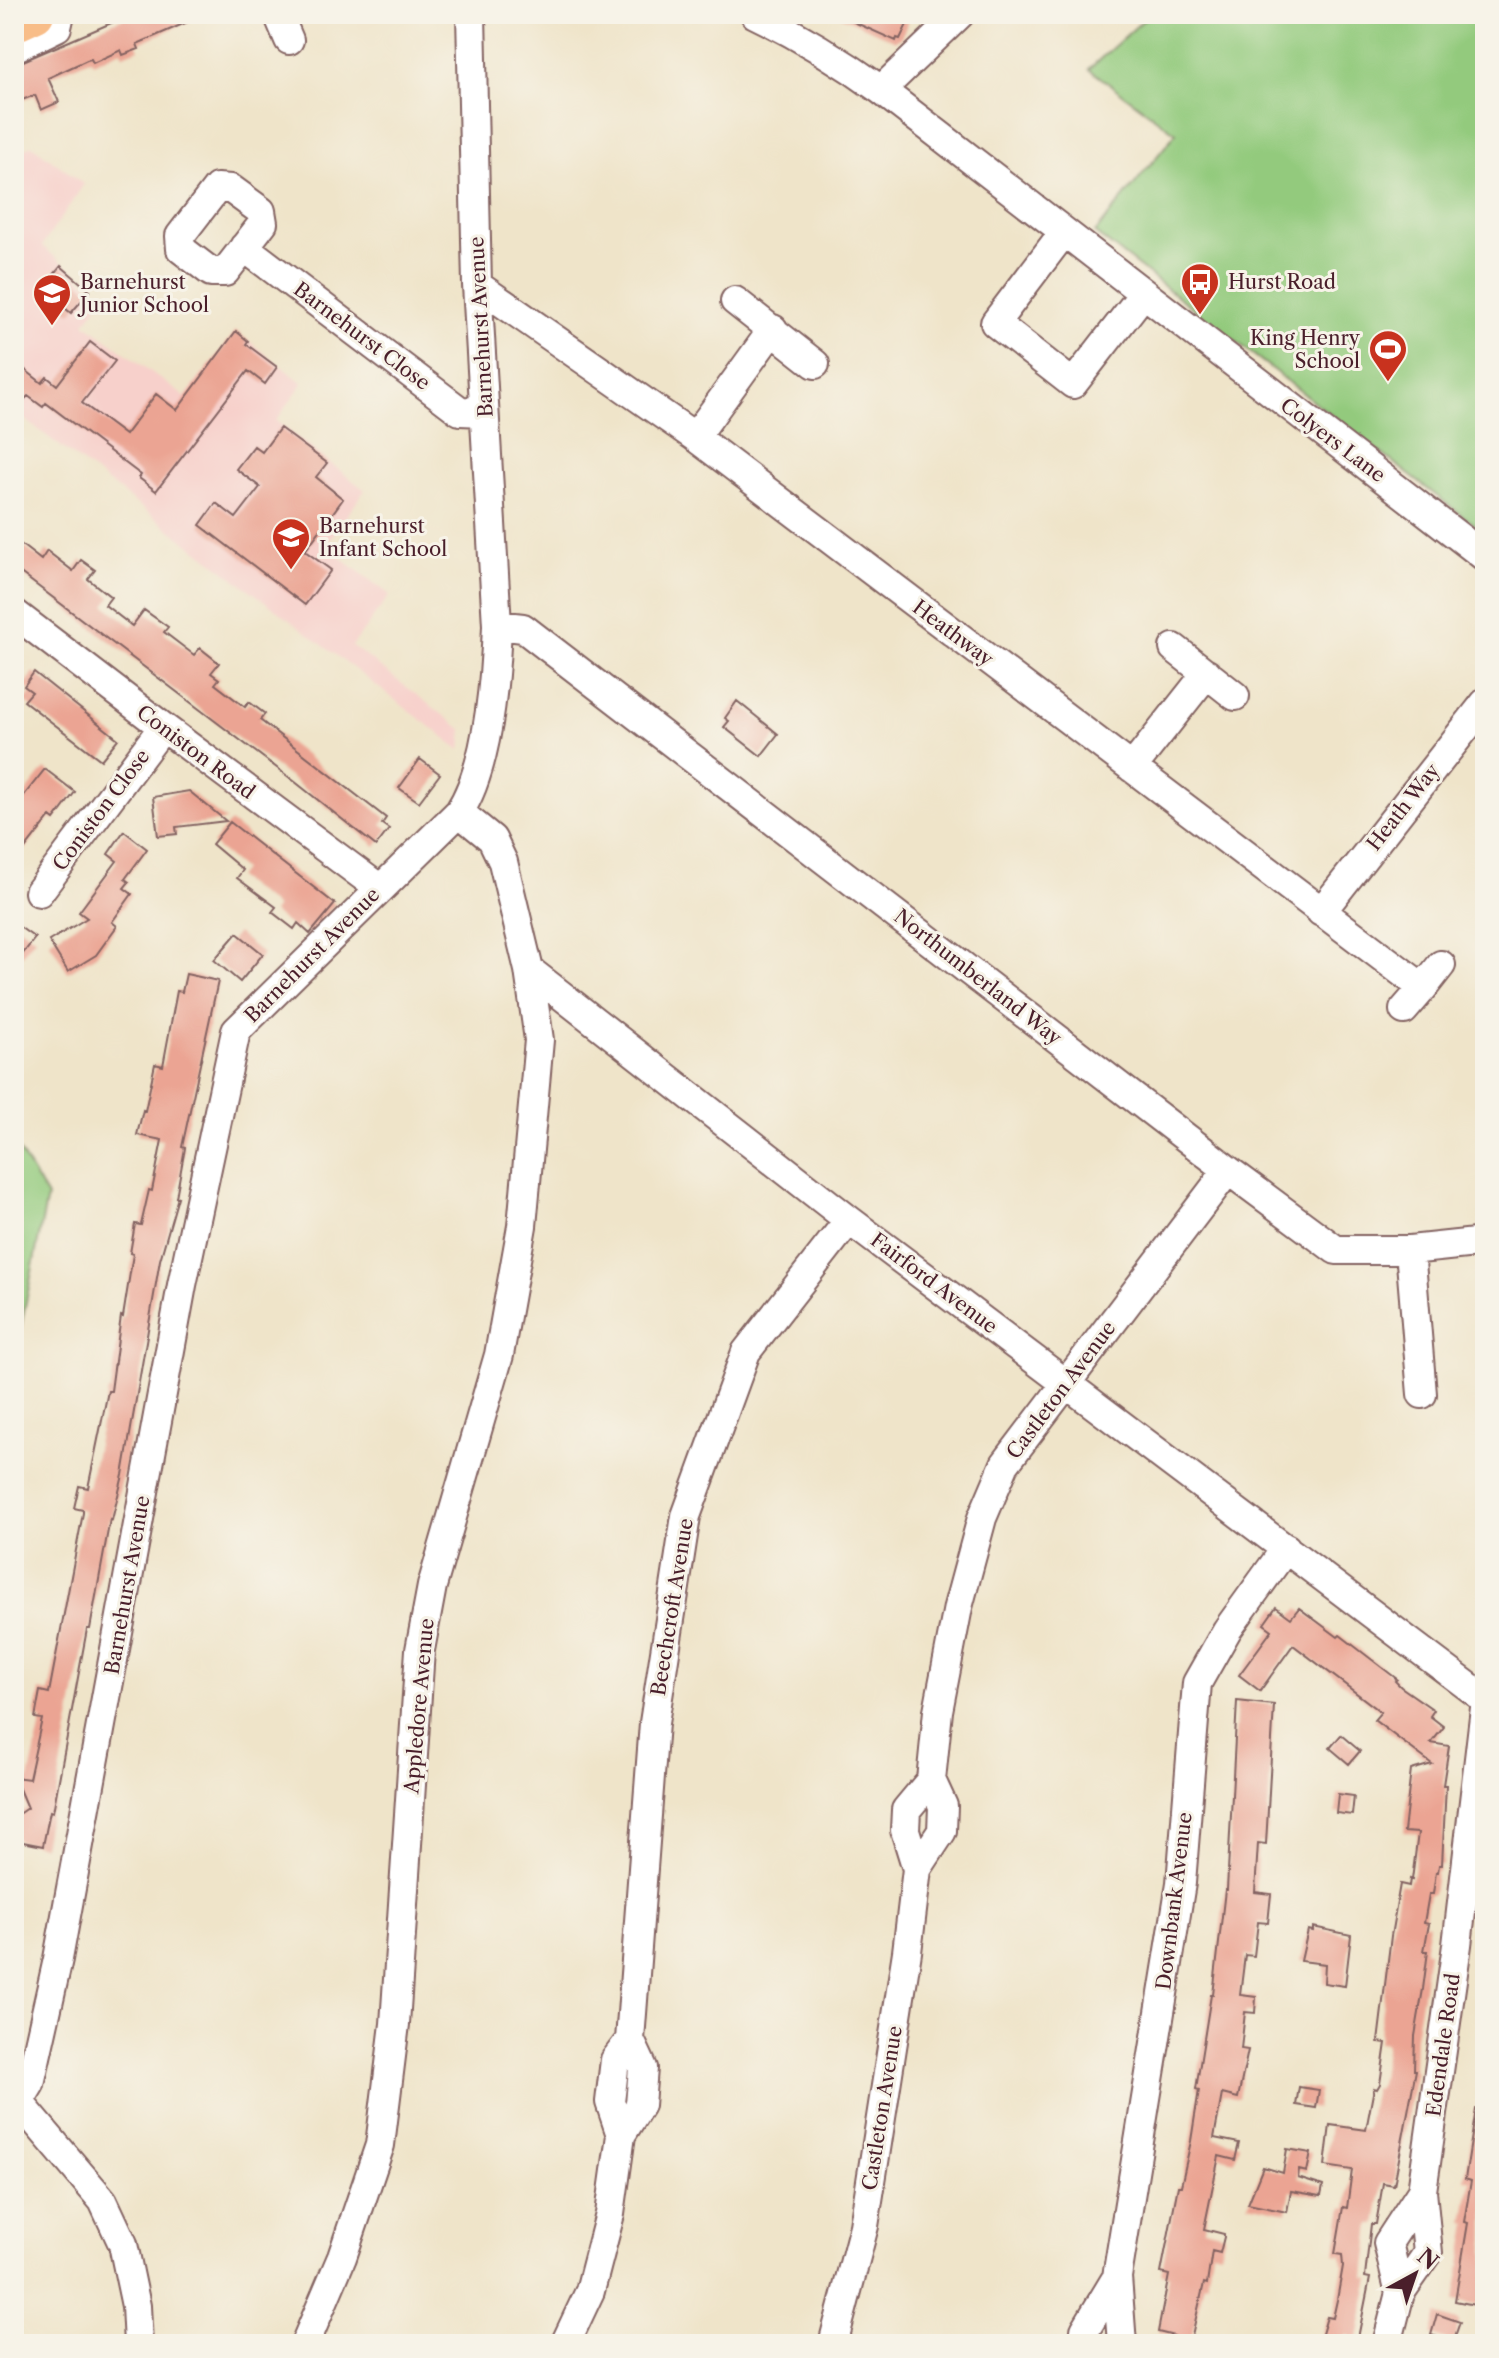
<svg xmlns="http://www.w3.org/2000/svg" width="1499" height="2358" viewBox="0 0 1499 2358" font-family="'Libre Caslon Text',serif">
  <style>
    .built { fill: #f7d0cb }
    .green { fill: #93ca7d; stroke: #6e7454; stroke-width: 2 }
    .building { fill: #eba493 }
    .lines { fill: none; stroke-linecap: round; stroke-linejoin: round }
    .minor-casing { stroke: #846462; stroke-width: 32 }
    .major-casing { stroke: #846462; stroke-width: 40 }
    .minor { stroke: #fff; stroke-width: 28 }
    .major { stroke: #f8bd88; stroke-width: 36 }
    .labels { text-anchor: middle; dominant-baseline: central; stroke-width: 6; stroke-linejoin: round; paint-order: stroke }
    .poi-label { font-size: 20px; fill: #4a1f2b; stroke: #f7f3e8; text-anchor: start }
    .street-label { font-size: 20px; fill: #4a1f2b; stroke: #f7f3e8 }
  </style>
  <rect width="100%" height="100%" fill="#f7f3e8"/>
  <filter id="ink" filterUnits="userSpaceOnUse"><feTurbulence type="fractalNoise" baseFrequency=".0125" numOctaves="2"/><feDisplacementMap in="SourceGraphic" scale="16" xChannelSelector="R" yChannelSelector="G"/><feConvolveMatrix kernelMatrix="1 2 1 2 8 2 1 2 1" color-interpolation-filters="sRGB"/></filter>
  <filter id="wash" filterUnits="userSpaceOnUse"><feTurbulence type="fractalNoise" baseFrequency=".006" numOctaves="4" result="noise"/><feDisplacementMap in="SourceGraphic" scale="32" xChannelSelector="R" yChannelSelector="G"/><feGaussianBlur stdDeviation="1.8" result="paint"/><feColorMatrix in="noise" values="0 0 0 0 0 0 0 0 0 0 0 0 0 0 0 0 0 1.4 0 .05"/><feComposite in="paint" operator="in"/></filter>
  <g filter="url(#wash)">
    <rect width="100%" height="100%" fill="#efe4c9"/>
    <path class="built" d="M32,145L84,184L42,246L103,297L85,323L185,397L236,331L303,383L276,421L365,490L325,546L390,595L352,646L463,730L461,750L14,411V153Z"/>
    <path class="green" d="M1150,14H1485V533L1095,233L1176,133L1089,69Z
      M14,1142L47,1197L14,1361Z"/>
    <g id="blocks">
      <path class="building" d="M132,14H206L137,44L139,49L123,55L121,50L93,63L91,59L87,60L48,78L59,102L41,110L35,95L14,103V65Z
        M836,14H912L900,39L897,38L896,41Z
        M61,266L90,291L71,313L42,289Z
        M236,331L248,341L246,344L277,367L265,384L248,371L156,491L139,478L141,475L46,403L43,407L28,396L24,400L14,393V361L42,383L47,377L57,385L90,342L115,361L82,403L125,435L156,394L177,410Z
        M280,428L327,463L316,477L343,499L305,551L331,570L305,605L200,525L216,503L236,518L260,487L236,469L254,446L262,452Z
        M14,539L41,560L47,551L73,571L81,560L95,570L88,579L111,597L105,605L132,626L144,610L168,627L164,632L194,655L200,648L219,663L211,673L219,679L215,684L245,707L249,702L265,714L260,720L386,818L382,824L389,829L376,846L294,781L14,568Z
        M34,672L118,739L101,760L24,701L32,692L24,686Z
        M737,701L778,734L761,756L724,727L729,721L725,718Z
        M420,759L440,774L419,802L399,788Z
        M45,769L75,792L54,820L50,817L14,863V808Z
        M189,791L226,821L176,827L177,834L158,836L153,797Z
        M230,822L335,904L310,934L298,923L294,929L272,912L276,907L237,878L243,870L212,844Z
        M124,831L147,849L125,879L129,882L124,888L132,894L112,922L117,926L96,955L68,972L49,941L87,918L79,912L117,861L108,854Z
        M14,923L35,938L14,965Z
        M237,933L263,954L240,982L214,960Z
        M186,974L218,981L182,1147L185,1148L176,1197H178L160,1260L123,1475L112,1520L110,1519L90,1629H87L53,1812L50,1811L43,1846L18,1841L14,1835V1817L27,1808L14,1777L29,1779L42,1719L35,1718L40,1691L49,1693L83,1513V1510L74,1508L79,1486L88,1488L108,1391H111L121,1316L123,1317L133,1254L130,1253L135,1224L141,1225L149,1190L152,1191L162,1140L137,1135L143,1110L145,1111L155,1064L163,1066L177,991L182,992Z
        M1276,1607L1291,1618L1299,1608L1338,1637L1340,1635L1397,1679L1395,1681L1401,1687L1434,1710L1430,1716L1444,1727L1431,1743L1449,1746L1443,1785H1446L1442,1865H1439L1438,1872H1436L1433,1894H1429L1424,1923L1429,1924L1424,1951H1428L1423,1989L1415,2036L1414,2070H1416L1394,2185L1383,2183L1376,2224H1371L1365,2277L1370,2278L1358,2338L1346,2335L1344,2344H1319L1327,2317L1333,2318L1337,2300L1343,2266L1342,2255L1335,2254L1343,2207L1347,2208L1352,2170L1325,2166L1330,2125L1366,2130L1374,2088L1377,2089L1380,2084L1386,2043L1378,2042L1391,1936L1400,1884L1409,1886L1410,1879L1412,1880L1418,1833L1404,1832L1411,1770L1432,1764L1374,1720L1381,1712L1293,1645L1260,1691L1239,1675L1272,1630L1264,1624Z
        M1237,1701L1274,1705L1266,1844L1258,1843L1255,1892L1271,1894L1268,1923L1258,1922L1254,1956L1245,1955L1240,1995L1256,1997L1255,2013L1245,2012L1241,2049L1248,2050L1238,2098L1222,2094L1214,2138L1239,2143L1235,2160L1219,2156L1204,2229L1224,2234V2237L1220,2253L1212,2251L1207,2284L1204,2283L1190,2344H1172L1174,2336L1158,2332L1169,2275L1161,2273L1178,2186H1181L1191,2141L1199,2090L1196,2089L1211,1995H1213L1225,1890H1227Z
        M1341,1735L1360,1751L1349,1764L1330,1748Z
        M1338,1794L1354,1796L1352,1815L1336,1813Z
        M1313,1927L1351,1935L1345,1986L1324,1983L1325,1964L1301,1961L1308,1930L1313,1931Z
        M1299,2087L1319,2090L1316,2108L1296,2105Z
        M1476,2109L1485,2110V2307L1455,2301L1468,2223L1464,2222L1471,2181L1465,2179Z
        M1287,2149L1311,2153L1307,2172L1299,2170L1298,2178L1323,2186L1321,2196L1291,2191L1287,2212L1248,2204L1263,2167L1283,2173Z
        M1437,2314L1460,2322L1453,2342L1431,2335Z"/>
    </g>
  </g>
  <g filter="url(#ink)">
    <use href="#blocks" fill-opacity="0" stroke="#846462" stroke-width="2"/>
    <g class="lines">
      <g class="minor-casing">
        <path id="minor" d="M278,14L289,40
          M755,14C800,36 841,61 881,90L1485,557
          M14,48L57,27L60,14
          M881,90L960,14
          M217,188L231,189L261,211L263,223L225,272H211L181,249L180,236Z
          M1064,232L995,323L1073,384L1143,294
          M244,247L460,411L484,412
          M477,285L695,437L1423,988L1404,1010
          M735,301L815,364
          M695,437L773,329
          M14,613L163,727L379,888
          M497,625L523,628L1228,1170L1336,1250H1410L1485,1242
          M1174,648L1235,696
          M1132,768L1207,673
          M459,812L492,839L503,862L529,970L849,1220L1485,1699
          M39,892L163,727
          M1321,912L1485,703
          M1423,988L1441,965
          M1410,1250L1422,1394
          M917,1869L942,1831L943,1806L931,1780L938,1711L958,1607L982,1518L1005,1464L1228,1170
          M14,2096L103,2201L123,2244L136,2306L138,2344
          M19,2102L30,2084L58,1959L182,1285L236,1031L459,812C488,768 495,679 497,625L477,285L471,14
          M621,2135L610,2102L615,2060L630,2040
          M1422,2191L1388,2243L1400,2293L1428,2253L1422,2191L1457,1945L1485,1708
          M305,2344L342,2257L380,2145L395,2024L420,1650L432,1586L499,1355L522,1226L539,1040L529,970
          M565,2344L590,2291L610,2214L621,2135L640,2105L643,2068L630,2040L654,1723L686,1516L746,1352L849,1220
          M833,2344L864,2226L907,1952L917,1869L905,1830L906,1810L931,1780
          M1085,2344V2330L1117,2277
          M1122,2344L1117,2277L1181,1883L1197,1683L1227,1630L1286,1548
          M1387,2344L1400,2293"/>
      </g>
      <g class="major-casing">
        <path id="major" d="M14,24L36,14"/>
      </g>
      <use href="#minor" class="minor"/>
      <use href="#major" class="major"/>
    </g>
  </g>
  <defs>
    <g id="bus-pin" transform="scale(2)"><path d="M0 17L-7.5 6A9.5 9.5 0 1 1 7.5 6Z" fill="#c8321e" stroke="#f7f3e8"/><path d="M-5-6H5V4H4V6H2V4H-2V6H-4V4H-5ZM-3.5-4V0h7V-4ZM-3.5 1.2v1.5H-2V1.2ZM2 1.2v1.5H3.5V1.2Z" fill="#fff"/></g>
    <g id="school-pin" transform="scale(2)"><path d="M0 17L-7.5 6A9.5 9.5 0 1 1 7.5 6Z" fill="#c8321e" stroke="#f7f3e8"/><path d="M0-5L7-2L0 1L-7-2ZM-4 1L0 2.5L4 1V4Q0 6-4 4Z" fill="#fff"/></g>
    <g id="stadium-pin" transform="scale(2)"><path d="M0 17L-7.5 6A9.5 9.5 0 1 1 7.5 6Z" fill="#c8321e" stroke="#f7f3e8"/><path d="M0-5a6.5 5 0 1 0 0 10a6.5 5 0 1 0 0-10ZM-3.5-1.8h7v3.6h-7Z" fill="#fff"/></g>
  </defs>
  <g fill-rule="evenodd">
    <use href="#bus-pin" x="1200" y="282"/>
    <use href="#school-pin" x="52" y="293"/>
    <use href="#stadium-pin" x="1388" y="349"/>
    <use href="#school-pin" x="291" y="537"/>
  </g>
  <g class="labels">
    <g class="poi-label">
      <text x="80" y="282">Barnehurst<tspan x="80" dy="23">Junior School</tspan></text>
      <text x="1228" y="282">Hurst Road</text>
      <text x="1360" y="338" text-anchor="end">King Henry<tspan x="1360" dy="23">School</tspan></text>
      <text x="319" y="526">Barnehurst<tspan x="319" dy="23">Infant School</tspan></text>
    </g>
    <g class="street-label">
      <text transform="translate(481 327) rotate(-93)">Barnehurst Avenue</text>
      <text transform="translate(362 336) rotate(37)">Barnehurst Close</text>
      <text transform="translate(1333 440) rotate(37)">Colyers Lane</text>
      <text transform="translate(953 633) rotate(37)">Heathway</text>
      <text transform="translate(196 752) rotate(37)">Coniston Road</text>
      <text transform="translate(1403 807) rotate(-52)">Heath Way</text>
      <text transform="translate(101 810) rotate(-53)">Coniston Close</text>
      <text transform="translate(312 955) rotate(-45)">Barnehurst Avenue</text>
      <text transform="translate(978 977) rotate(38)">Northumberland Way</text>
      <text transform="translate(934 1283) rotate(37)">Fairford Avenue</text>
      <text transform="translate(1061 1390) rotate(-53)">Castleton Avenue</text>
      <text transform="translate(127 1585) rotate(-80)">Barnehurst Avenue</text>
      <text transform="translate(672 1607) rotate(-81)">Beechcroft Avenue</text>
      <text transform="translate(419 1706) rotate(-85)">Appledore Avenue</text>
      <text transform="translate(1174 1901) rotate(-83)">Downbank Avenue</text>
      <text transform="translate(1443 2045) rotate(-82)">Edendale Road</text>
      <text transform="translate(882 2108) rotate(-81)">Castleton Avenue</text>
    </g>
  </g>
  <rect width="1499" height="2358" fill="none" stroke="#f7f3e8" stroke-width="48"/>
  <g transform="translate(1415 2274) rotate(40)" stroke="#f7f3e8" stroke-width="6" paint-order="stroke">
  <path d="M0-6L14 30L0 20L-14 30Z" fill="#4a1f2b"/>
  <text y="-12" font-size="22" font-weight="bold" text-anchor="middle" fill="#4a1f2b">N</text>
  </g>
</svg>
